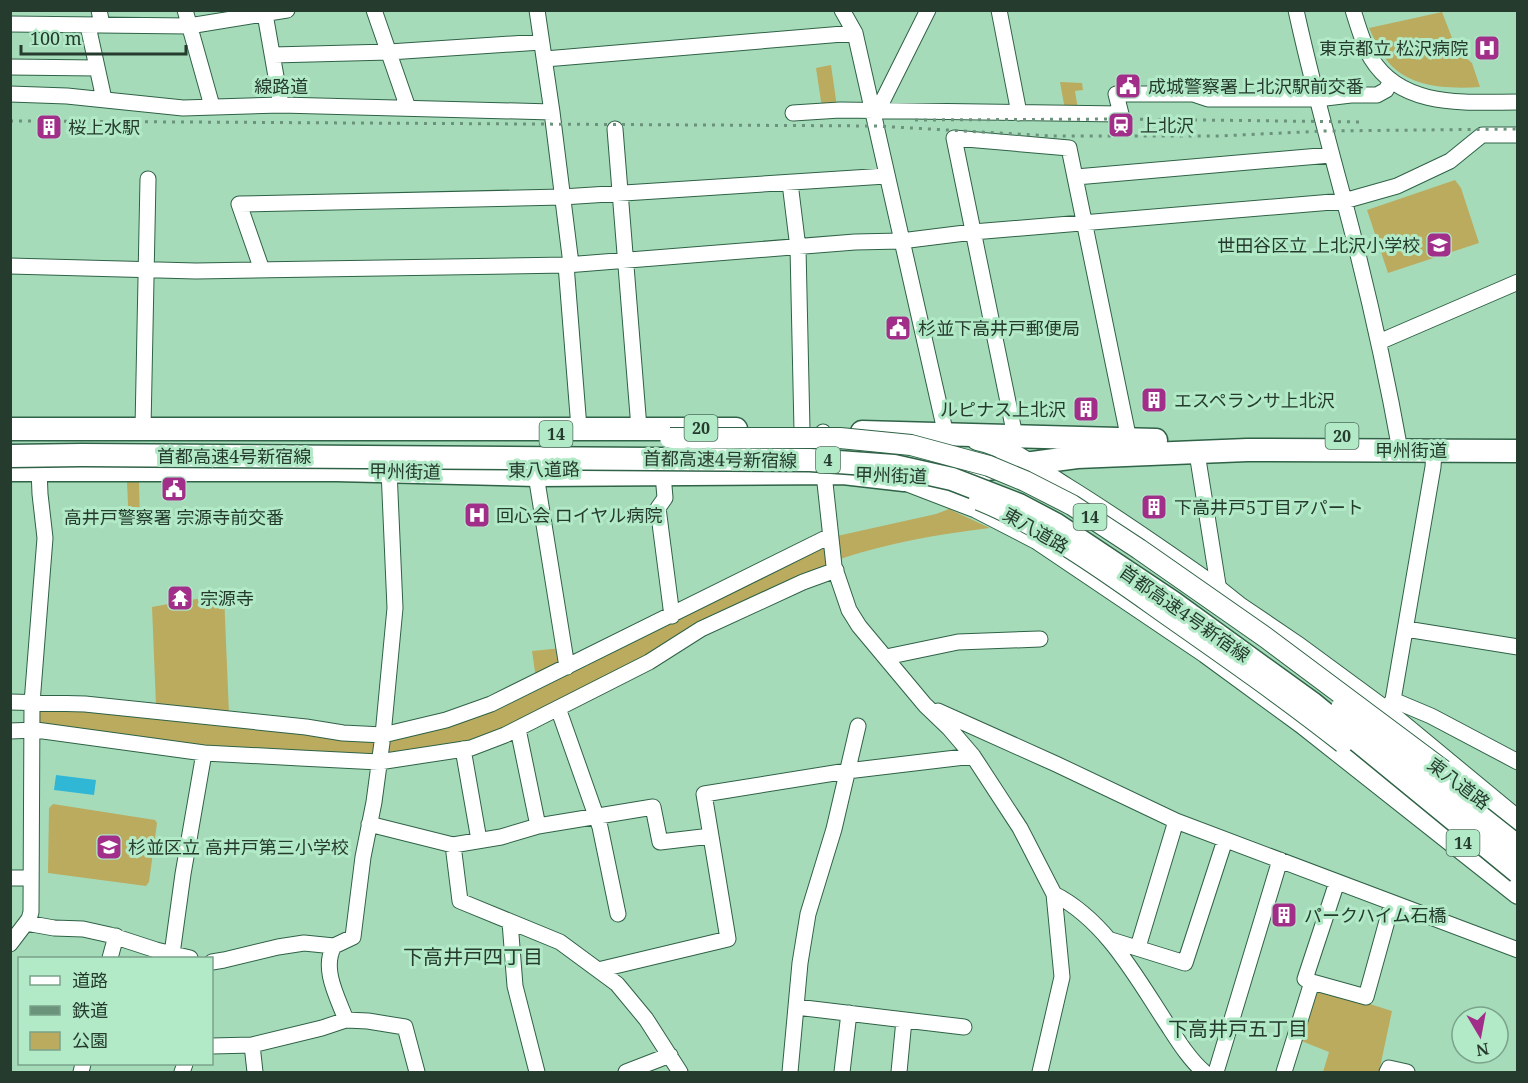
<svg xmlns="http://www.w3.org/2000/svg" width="1528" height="1083" viewBox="0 0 1528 1083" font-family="'Noto Serif','Noto Sans JP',serif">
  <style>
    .green { fill: #bbab5f }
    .water { fill: #30b7d6 }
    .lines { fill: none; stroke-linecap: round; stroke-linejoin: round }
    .minor-casing { stroke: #2f6246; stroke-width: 17 }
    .major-casing { stroke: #2f6246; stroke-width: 22 }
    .highway-casing { stroke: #2f6246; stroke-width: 25 }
    .minor { stroke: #fff; stroke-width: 15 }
    .major { stroke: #fff; stroke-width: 20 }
    .highway { stroke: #fff; stroke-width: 22 }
    .rail { stroke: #6b927a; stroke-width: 3; stroke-dasharray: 3 6; stroke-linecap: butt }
    .major-bridge-casing { stroke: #2f6246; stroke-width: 22; stroke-linecap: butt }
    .highway-bridge-casing { stroke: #2f6246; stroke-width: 25; stroke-linecap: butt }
    .major-bridge { stroke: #fff; stroke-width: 20 }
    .highway-bridge { stroke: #fff; stroke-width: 22 }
    .labels { text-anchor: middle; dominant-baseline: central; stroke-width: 6; stroke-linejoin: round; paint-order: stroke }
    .shield { fill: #b2e9c7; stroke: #4f6f5c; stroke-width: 1.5 }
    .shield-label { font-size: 16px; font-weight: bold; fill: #253b2e }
    .poi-label { font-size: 18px; fill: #253b2e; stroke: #b2e9c7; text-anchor: start }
    .street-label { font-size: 18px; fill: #253b2e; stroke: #b2e9c7 }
    .neighbourhood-label { font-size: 20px; fill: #253b2e; stroke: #b2e9c7 }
  </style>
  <rect width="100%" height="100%" fill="#a6dbba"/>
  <path class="green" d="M1442,12L1454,43L1459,52L1472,63L1480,87C1447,89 1406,88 1385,58C1378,49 1374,38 1369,28Z
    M831,65L837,107L822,108L816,68Z
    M1060,82L1082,83L1083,90L1075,91L1078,110H1065Z
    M1455,180L1461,188L1479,243L1388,273L1367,210Z
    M139,481L140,526L129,527L127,482Z
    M949,509L990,528C938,534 889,543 840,559L837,536L936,514Z
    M824,544L826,566L585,690L473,742L384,760L388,737L465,718Z
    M224,594L229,714L156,706L152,607Z
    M562,648L565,665L536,679L532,651Z
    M37,707L383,735L379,762L300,758L36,724Z
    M53,804L155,820L157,823L149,882L146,886L48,873L49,808Z
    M1313,986L1392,1011L1379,1072H1323L1329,1052L1299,1040Z"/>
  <path class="water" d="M56,775L96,780L94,795L54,790Z"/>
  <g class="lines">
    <g class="minor-casing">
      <path id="minor" d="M99,10L102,25
        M185,10L212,106
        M374,10L408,108
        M537,10L552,112L571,264
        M842,10L855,33L946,435
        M999,10L1019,113
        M1296,10C1310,75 1327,137 1344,200C1366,283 1385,366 1400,450
        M1353,10C1358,26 1363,44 1371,58C1402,109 1466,102 1518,102
        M265,14L281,105
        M10,24L189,26L287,10
        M88,26L104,99
        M273,55L389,52L541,42
        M545,59L855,33
        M10,67L97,68
        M10,94L67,96L183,108L281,105L552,112
        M873,112L883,100L928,10
        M793,113L840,110L1121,114L1116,94H1193L1208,99H1317L1351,95H1377L1386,90L1391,81
        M615,129L639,428
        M1076,177L1331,155
        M790,183L798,248L802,430
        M566,265L579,428
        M10,266L196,271L566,265L855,242L901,241L973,232L1344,201L1397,186L1450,161L1482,135H1518
        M262,270L239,204L562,197L886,176
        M1379,342L1518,282
        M143,428L148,179
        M823,432L825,483L834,566L849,610L859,626L925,705L949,728L973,756L1020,828L1054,894L1062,977L1040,1072
        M1015,436L954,138L1069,148L1129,440
        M1197,453L1219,591
        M663,474L665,498L658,508L672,616
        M536,475L567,667
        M1406,629L1518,647
        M886,657L958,642L1040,639
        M1393,700L1431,716L1518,762
        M10,702L85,704L306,727L343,733L383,735L446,720L491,704L830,536
        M558,708L600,827L618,914
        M938,711L1056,764L1176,821L1518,950
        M1385,711L1393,700L1433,467L1434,450
        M518,729L538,826
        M10,731L36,730L204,753L300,758L379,762L471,748L505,735L649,662L701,629L803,582L836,570
        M463,749L479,840
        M369,824L453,845L501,837L538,826L653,807L660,842L711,836
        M453,845L460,901L560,942L617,984L646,1019L680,1072
        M10,878H31
        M1337,882L1305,979L1312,982L1366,997L1392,903
        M1054,894C1105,920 1135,975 1165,1021C1177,1039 1188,1058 1204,1072
        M510,922L515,986L537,1072
        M26,923L54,928L83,929L110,935L156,950L190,958
        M1111,940L1185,963L1225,840
        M10,944L29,919L31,912L32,703L45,538L40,494L39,469
        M334,946C321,969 338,998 346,1020
        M1138,947L1176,821
        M172,954L183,874L204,753
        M110,958L116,936
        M212,962L224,960L278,947L304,943L334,946L353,937L363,857L374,802L383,735L395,608L389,470
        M598,970L728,939L704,794L847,771L973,756
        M796,1007L964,1027
        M252,1045L255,1072
        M212,1046L252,1045L322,1028L346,1020L368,1021L405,1027L417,1072
        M81,1072L83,1064
        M182,1072L185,1064
        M626,1072L670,1055
        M790,1072L800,963L808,914L834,829L858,726
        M842,1072L849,1013
        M899,1072L904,1020
        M1216,1072L1280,860
        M1284,1072L1312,982
        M1387,1072L1389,1068L1407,1072"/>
    </g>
    <g class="major-casing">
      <path id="major" d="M977,440C1010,447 1037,470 1066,488C1118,520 1169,556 1219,591L1239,607L1298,647L1385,711L1518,821
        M904,480L977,508L1037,539L1206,653L1303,724L1518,894"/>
    </g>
    <g class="highway-casing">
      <path id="highway" d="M10,429H736
        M862,432L1156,440
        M10,470H336L536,475L843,473L904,480L1077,457L1247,450L1518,451"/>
    </g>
    <use href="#minor" class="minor"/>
    <use href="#major" class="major"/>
    <use href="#highway" class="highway"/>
    <path class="rail" d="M915,120L1118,119L1365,122
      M10,121L876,126L1053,136H1218L1325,131L1518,129"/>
    <g class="major-bridge-casing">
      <path id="major-bridge" d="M670,438H840L911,445L989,466L1025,481L1072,505L1139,549L1265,637L1443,770
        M979,500C1045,527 1108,573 1166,614C1226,656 1286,698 1343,743"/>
    </g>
    <g class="highway-bridge-casing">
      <path id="highway-bridge" d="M10,456L82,455L810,460L894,466L952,479L1019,505L1055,524L1172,602L1313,704L1518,872
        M1342,708L1518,847"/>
    </g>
    <use href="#major-bridge" class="major-bridge"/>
    <use href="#highway-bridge" class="highway-bridge"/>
  </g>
  <defs>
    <g id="hospital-square" transform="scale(1.35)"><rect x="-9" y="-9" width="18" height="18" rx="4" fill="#a12e89" stroke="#b2e9c7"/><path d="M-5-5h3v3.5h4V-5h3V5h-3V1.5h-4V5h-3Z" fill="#fff"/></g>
    <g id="civic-square" transform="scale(1.35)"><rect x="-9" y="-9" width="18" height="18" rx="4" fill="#a12e89" stroke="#b2e9c7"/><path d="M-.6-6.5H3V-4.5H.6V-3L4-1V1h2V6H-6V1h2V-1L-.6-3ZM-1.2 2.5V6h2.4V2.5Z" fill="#fff"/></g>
    <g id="station-square" transform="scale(1.35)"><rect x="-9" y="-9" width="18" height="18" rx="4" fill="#a12e89" stroke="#b2e9c7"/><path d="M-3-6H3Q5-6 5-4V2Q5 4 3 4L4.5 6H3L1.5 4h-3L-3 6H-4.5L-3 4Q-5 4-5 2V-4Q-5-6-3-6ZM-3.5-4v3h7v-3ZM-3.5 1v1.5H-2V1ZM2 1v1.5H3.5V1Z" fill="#fff"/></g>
    <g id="building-square" transform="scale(1.35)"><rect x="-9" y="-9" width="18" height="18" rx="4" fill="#a12e89" stroke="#b2e9c7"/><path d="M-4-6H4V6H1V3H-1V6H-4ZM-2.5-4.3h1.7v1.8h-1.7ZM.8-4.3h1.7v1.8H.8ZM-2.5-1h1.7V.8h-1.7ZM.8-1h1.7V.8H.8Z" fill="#fff"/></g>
    <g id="school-square" transform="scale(1.35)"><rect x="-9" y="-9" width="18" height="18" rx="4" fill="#a12e89" stroke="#b2e9c7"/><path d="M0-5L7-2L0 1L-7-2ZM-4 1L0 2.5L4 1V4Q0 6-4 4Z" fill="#fff"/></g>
    <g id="temple-square" transform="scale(1.35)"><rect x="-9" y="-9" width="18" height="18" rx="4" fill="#a12e89" stroke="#b2e9c7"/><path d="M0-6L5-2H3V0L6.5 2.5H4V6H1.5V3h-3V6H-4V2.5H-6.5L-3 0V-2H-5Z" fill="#fff"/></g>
  </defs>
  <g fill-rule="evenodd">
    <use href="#hospital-square" x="1487" y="48"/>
    <use href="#civic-square" x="1128" y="86"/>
    <use href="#station-square" x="1121" y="125"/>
    <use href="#building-square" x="49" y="127"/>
    <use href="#school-square" x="1439" y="245"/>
    <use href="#civic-square" x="898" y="328"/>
    <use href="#building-square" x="1154" y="400"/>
    <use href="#building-square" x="1086" y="409"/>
    <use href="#civic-square" x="174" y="489"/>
    <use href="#building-square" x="1154" y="507"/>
    <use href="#hospital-square" x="477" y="515"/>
    <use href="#temple-square" x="180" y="598"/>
    <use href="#school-square" x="109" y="847"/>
    <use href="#building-square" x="1284" y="915"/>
  </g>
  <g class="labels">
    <g class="shield">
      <rect x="684.5" y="415" width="33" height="26" rx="4.5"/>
      <rect x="539.5" y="421" width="33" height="26" rx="4.5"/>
      <rect x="1325.5" y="423" width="33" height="26" rx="4.5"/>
      <rect x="816" y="447" width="24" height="26" rx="4.5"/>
      <rect x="1073.5" y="504" width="33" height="26" rx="4.5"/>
      <rect x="1446.5" y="830" width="33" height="26" rx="4.5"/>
    </g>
    <g class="shield-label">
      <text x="701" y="428">20</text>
      <text x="556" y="434">14</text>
      <text x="1342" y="436">20</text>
      <text x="828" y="460">4</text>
      <text x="1090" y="517">14</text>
      <text x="1463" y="843">14</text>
    </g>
    <g class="poi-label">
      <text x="1468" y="48" text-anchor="end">東京都立 松沢病院</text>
      <text x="1148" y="86">成城警察署上北沢駅前交番</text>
      <text x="1140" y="125">上北沢</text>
      <text x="68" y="127">桜上水駅</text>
      <text x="1420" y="245" text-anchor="end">世田谷区立 上北沢小学校</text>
      <text x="918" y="328">杉並下高井戸郵便局</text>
      <text x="1174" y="400">エスペランサ上北沢</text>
      <text x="1066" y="409" text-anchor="end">ルピナス上北沢</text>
      <text x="1174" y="507">下高井戸5丁目アパート</text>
      <text x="496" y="515">回心会 ロイヤル病院</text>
      <text x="174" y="517" text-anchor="middle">高井戸警察署 宗源寺前交番</text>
      <text x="200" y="598">宗源寺</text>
      <text x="128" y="847">杉並区立 高井戸第三小学校</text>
      <text x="1304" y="915">パークハイム石橋</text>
    </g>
    <g class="street-label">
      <text x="281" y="86">線路道</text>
      <text x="1411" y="450">甲州街道</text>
      <text x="234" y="456">首都高速4号新宿線</text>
      <text transform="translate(720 459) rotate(1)">首都高速4号新宿線</text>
      <text transform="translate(544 469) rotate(-1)">東八道路</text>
      <text transform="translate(405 471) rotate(1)">甲州街道</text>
      <text transform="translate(891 475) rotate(2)">甲州街道</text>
      <text transform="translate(1036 530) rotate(30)">東八道路</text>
      <text transform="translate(1185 613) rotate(35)">首都高速4号新宿線</text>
      <text transform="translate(1459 783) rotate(37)">東八道路</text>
    </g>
    <g class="neighbourhood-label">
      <text x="473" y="956">下高井戸四丁目</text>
      <text x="1238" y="1028">下高井戸五丁目</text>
    </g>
  </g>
  <rect width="1528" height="1083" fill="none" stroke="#253b2e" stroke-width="24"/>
  <rect x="18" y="957" width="195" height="108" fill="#b2e9c7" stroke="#7aa38a" stroke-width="1.5"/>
  <rect x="30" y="976" width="30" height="9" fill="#ffffff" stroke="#7aa38a" stroke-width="1.5"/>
  <text x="72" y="987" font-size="18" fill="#253b2e">道路</text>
  <rect x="30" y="1006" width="30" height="9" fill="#6b927a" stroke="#7aa38a" stroke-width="1.5"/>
  <text x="72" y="1017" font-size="18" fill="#253b2e">鉄道</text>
  <rect x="30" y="1032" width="30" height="18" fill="#bbab5f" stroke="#7aa38a" stroke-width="1.5"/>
  <text x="72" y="1047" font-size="18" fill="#253b2e">公園</text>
  <g transform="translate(1480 1035) rotate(170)"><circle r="28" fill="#b2e9c7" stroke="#7aa38a" stroke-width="1.5"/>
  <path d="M0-4.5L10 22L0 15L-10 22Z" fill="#a12e89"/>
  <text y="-9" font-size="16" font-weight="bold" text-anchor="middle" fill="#253b2e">N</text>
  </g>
  <path d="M21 45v9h165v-9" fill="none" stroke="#253b2e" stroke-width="3"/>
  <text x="30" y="45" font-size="18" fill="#253b2e" stroke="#b2e9c7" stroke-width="4.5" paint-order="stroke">100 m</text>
</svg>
